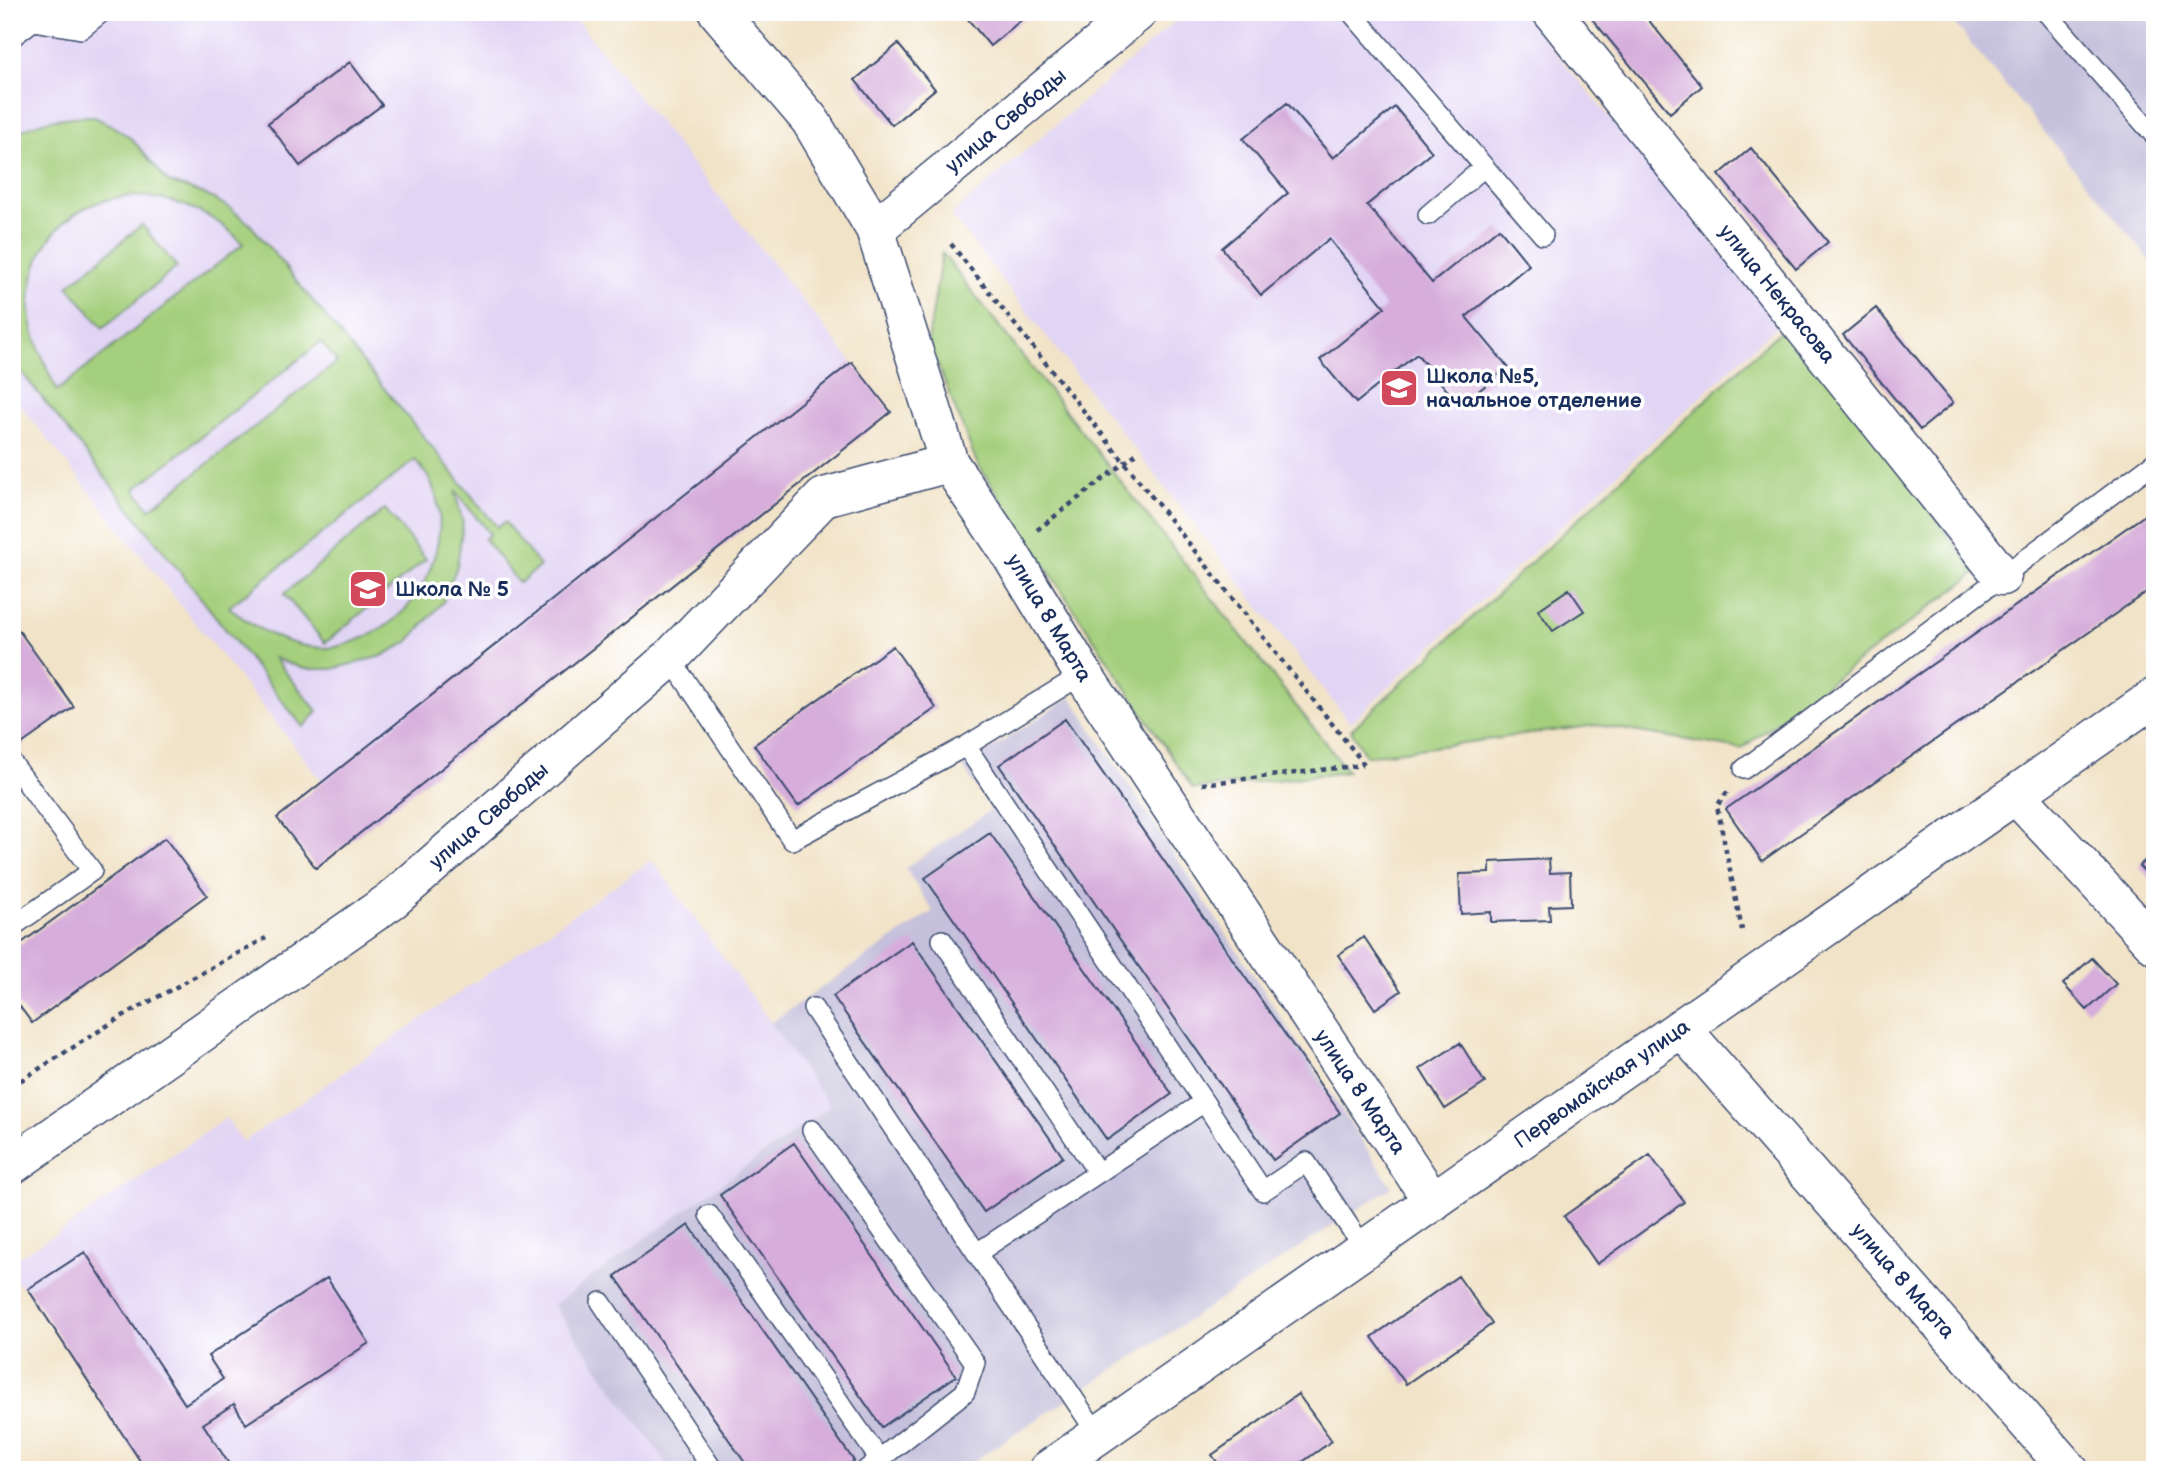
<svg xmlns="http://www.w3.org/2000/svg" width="2167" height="1482" viewBox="0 0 2167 1482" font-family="'Balsamiq Sans',sans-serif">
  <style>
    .built { fill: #e1d4f4 }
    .industrial { fill: #c5c0db }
    .green { fill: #a4cf7b; stroke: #607f6c; stroke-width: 2; fill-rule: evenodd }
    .building { fill: #d6addb }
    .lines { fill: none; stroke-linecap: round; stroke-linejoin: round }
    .lane-casing { stroke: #3b4a6e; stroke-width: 22 }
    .street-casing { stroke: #3b4a6e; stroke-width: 41 }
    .path { stroke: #3b4a6e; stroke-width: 4.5; stroke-dasharray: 5 5; stroke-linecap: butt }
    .lane { stroke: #fff; stroke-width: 19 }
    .street { stroke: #fff; stroke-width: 38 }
    .labels { text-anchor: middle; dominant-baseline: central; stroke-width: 7; stroke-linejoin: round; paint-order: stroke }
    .street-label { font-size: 21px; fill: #1b2f5e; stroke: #fff }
    .poi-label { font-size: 21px; font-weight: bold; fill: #1b2f5e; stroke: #fff; text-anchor: start }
  </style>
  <rect width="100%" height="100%" fill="#fff"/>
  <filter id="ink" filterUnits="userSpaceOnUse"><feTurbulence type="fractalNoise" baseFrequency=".0143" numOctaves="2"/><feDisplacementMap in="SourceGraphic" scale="14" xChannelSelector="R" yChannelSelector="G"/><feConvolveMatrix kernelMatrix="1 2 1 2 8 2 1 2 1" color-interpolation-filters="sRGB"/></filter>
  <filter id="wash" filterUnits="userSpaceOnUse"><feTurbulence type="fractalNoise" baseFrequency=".00686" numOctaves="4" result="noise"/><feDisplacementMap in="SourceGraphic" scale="28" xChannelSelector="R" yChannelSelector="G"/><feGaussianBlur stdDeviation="1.57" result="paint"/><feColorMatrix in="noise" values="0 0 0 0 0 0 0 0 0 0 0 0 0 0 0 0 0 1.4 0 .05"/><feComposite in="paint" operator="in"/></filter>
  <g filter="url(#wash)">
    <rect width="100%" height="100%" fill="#f1e3c7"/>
    <path class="built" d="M12,12H570L852,362L323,782L12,395Z
      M1186,12H1522L1780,323L1350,723L951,215Z
      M652,860L831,1105L554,1305L671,1470H146L28,1289L12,1280V1261L63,1230L226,1118L243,1142Z"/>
    <path class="industrial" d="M1945,12H2155V266Z
      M1071,697L1392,1187L960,1470H671L553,1305L830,1106L770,1023L933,911L905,868L991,810L963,767Z"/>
    <path class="green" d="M92,116L111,125L132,139L168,182L204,194L227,206L250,224L497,527L505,522L540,566L519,583L484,539L490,534L455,491L463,524L457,566L443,602L408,642L382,656L332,669H304L274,658L318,712L303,727L12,360V137C35,119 64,117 92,116ZM133,196C175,197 215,213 243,244L57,391C46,365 29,333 30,304C32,241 71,199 133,196ZM321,342L337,362L150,509L135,489ZM415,460C434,479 442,506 439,533C433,581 407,621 361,639C351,643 337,648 325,648C290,648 254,629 229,607Z
      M142,225L177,267L103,328L68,286Z
      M942,253L1348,772L1193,789L977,463L928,341Z
      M1791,321L1976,573L1741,749L1597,725L1366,756L1351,730Z
      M385,509L426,559L325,643L284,594Z"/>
    <g id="blocks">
      <path class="building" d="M962,12H1031L990,46Z
        M1601,12H1642L1702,86L1670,113L1592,19Z
        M898,44L935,89L892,125L855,80Z
        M350,62L382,105L300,166L268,123Z
        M1287,103L1333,158L1395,107L1432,152L1367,205L1432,283L1499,228L1529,265L1466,317L1508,367L1460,406L1417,354L1356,403L1320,360L1385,307L1329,239L1261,295L1222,248L1288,193L1243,139Z
        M1751,148L1828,242L1796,269L1719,175Z
        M1876,308L1953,403L1920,430L1843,335Z
        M852,362L891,412L316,868L277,818Z
        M2155,508V586L1762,861L1726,809Z
        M1569,589L1584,611L1553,631L1538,610Z
        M12,621L74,707L16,748L12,743Z
        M893,646L936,708L798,806L754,745Z
        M1065,719L1340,1113L1273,1160L999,765Z
        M990,833L1172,1094L1107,1140L925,878Z
        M165,838L207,895L32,1023L12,996V950Z
        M2155,851V883L2139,866Z
        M1549,859L1550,873L1570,872L1571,905L1549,906L1550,920L1491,922V912L1461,914L1459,874L1490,873V862Z
        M1364,937L1401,991L1375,1009L1338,955Z
        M912,941L1063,1157L984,1212L833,996Z
        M2092,958L2116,984L2087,1010L2063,984Z
        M1460,1043L1485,1083L1445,1109L1420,1069Z
        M794,1143L956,1376L882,1427L720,1195Z
        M1650,1155L1684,1202L1597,1264L1564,1216Z
        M689,1225L854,1461L841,1470H750L615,1276Z
        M85,1252L185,1404L223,1379L208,1356L327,1278L369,1343L246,1424L234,1404L203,1424L233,1470H146L28,1289Z
        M1458,1276L1492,1324L1406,1384L1372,1337Z
        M1298,1394L1332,1441L1291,1470H1223L1212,1455Z"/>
    </g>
  </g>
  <g filter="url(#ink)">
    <use href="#blocks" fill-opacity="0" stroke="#3b4a6e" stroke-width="2"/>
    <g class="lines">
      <g class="lane-casing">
        <path id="lane" d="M1351,12L1543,235
          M2046,12L2155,136
          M12,37L33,21L81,29L102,12
          M1428,215L1484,167
          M670,658L792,840L966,746L1083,674
          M12,763L92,871L12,927
          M1744,769L2155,462
          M942,940L1098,1173L1204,1102L966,746
          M813,1008L1098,1435
          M1204,1102L1263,1191L1306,1162L1365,1250
          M812,1130L975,1363L965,1392L866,1470
          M709,1215L880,1460
          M977,1253L1098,1173
          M601,1302L713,1470"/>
      </g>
      <g class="street-casing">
        <path id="street" d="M718,12L810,120L875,229L949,463L1009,552L1083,674L1433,1202
          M1552,12L2002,576
          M875,229L1138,12
          M2016,795L2155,945
          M1682,1029L2069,1470
          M12,1165L392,900L670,658L824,497L949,463
          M1048,1470L2155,697"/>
      </g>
      <path class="path" d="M951,244L1364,764
        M1037,530L1137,453
        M1202,784L1363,765
        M1727,792L1717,806L1742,930
        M12,1086L121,1017L266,938"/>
      <use href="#lane" class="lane"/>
      <use href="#street" class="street"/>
    </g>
  </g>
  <defs>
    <g id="school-square" transform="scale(2.0125)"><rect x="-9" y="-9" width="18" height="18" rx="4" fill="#d1495b" stroke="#fff"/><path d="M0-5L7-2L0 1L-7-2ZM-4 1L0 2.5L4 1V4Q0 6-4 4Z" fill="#fff"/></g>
  </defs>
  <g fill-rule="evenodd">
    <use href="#school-square" x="1399" y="388"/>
    <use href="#school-square" x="368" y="589"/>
  </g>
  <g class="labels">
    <g class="street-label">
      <text transform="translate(1006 121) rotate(-40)">улица Свободы</text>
      <text transform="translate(1777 294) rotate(51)">улица Некрасова</text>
      <text transform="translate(1049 618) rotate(59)">улица 8 Марта</text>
      <text transform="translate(489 816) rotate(-41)">улица Свободы</text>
      <text transform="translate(1602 1084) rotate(-35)">Первомайская улица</text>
      <text transform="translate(1360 1092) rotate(56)">улица 8 Марта</text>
      <text transform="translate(1903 1281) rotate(49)">улица 8 Марта</text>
    </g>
    <g class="poi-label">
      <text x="1426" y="376">Школа №5,<tspan x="1426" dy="24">начальное отделение</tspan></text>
      <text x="395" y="589">Школа № 5</text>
    </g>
  </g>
  <rect width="2167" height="1482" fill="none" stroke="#fff" stroke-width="42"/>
</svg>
